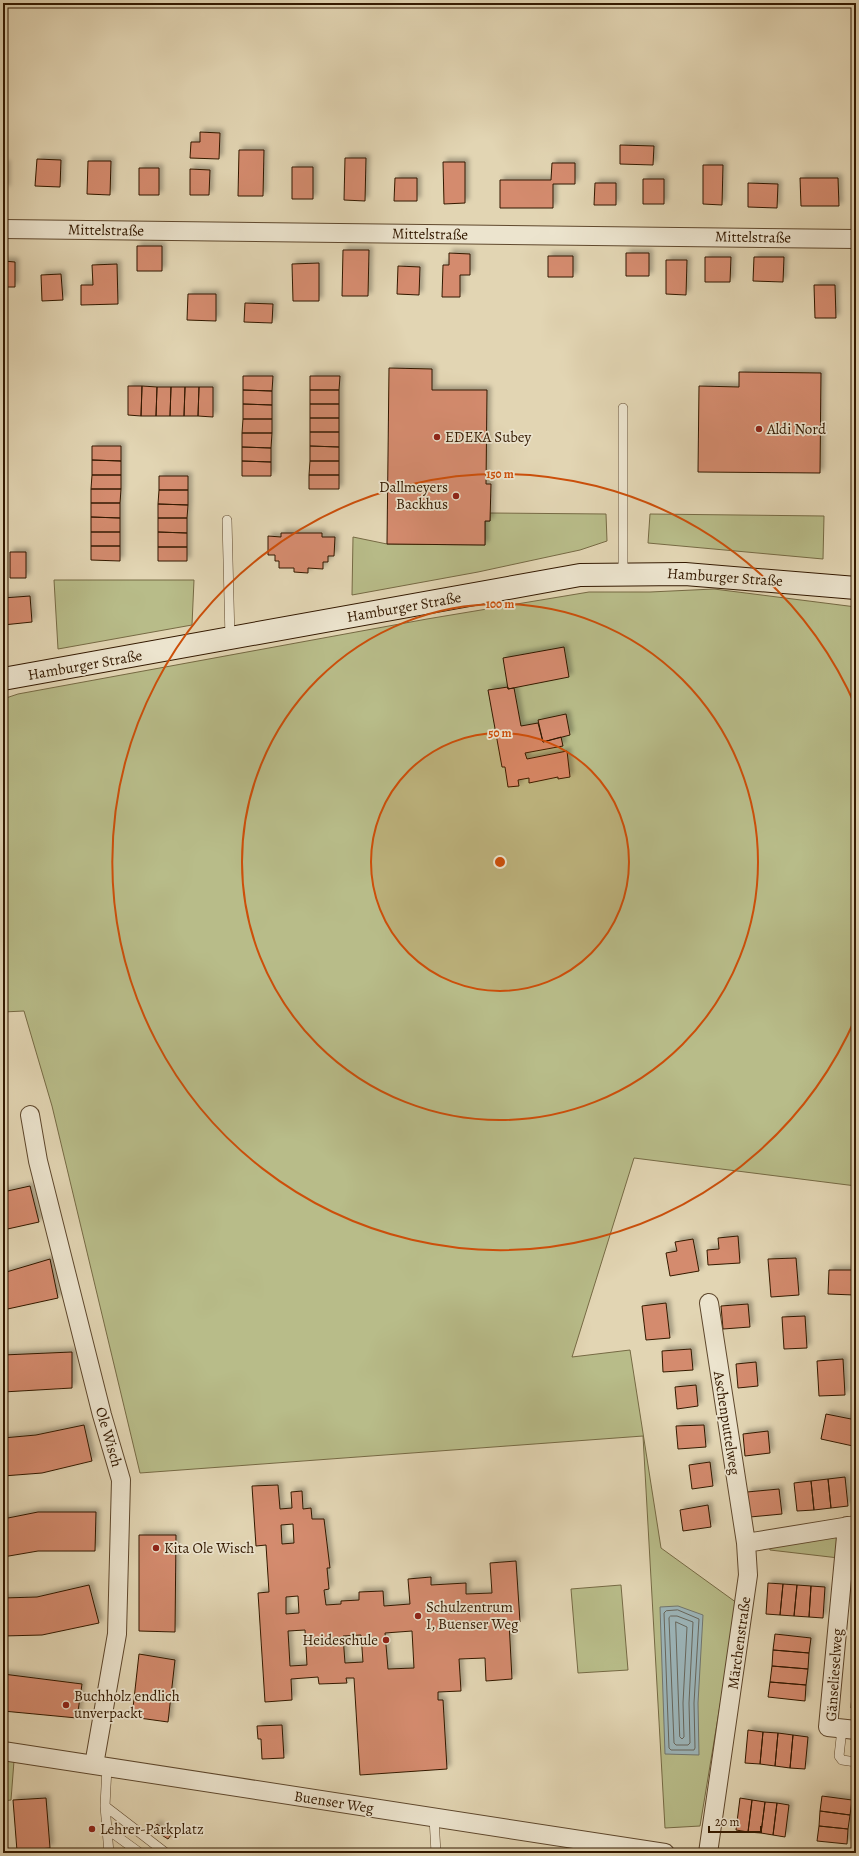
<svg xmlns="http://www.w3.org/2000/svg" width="859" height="1856" viewBox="0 0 859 1856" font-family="Alegreya,serif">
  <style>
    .green { fill: #b8bc89; stroke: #766a44 }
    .water { fill: #9cb5b9; stroke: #72776f }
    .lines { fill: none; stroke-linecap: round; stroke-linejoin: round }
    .shore { stroke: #68675c; stroke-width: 1 }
    .building { fill: #d48b6e; stroke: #331900; fill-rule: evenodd; filter: url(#shadow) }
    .service-casing { stroke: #5f482d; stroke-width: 10 }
    .minor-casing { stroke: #5f482d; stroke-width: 20 }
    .secondary-casing { stroke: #331900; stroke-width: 24 }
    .service { stroke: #ece4ce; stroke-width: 9 }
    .minor { stroke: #ece4ce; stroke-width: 18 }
    .secondary { stroke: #ece4ce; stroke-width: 22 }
    .ring { fill: none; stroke: #cd4f0a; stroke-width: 2 }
    .poi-dot { fill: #8f2418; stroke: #ece4ce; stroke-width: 1.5 }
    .labels { text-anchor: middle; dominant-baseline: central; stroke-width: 3.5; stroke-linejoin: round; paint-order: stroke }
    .street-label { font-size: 15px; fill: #331900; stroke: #ece4ce }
    .poi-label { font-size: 15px; fill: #331900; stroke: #ece4ce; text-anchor: start }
    .centre { fill: #cd4f0a; stroke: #ece4ce; stroke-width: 2 }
    .ring-label { font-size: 12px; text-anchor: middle; font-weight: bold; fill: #cd4f0a; stroke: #ece4ce; stroke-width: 3.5; stroke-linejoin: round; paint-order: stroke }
  </style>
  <defs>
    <filter id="shadow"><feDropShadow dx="3.5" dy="-3.5" stdDeviation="2" flood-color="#0004"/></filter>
  </defs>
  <rect width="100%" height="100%" fill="#e2d5b3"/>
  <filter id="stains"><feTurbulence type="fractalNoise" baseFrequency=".005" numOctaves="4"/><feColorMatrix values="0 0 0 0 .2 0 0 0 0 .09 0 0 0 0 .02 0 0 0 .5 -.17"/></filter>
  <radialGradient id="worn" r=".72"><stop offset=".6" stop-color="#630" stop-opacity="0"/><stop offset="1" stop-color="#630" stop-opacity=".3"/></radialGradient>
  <path class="green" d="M490,513L606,514L607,541L580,550L478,572L352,595L353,537L387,544L485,545V521H490Z
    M650,514L824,516L823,559L648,543Z
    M54,580H194L192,625L58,649Z
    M714,589L856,607V1186L634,1158L572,1357L630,1350L661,1548L737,1603L700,1826L665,1828L643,1436L140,1473L52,1106L24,1011L3,1012V699L18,694L427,619L589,592H650Z
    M856,1525V1560L770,1550L767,1539Z
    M621,1585L628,1670L578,1673L571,1589Z
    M3,1760L14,1761L11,1800L3,1801Z"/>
  <path class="water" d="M678,1606L703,1615L698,1703L699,1755L665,1754L660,1607Z"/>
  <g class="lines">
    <path class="shore" d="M678,1610L699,1619L694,1703L695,1748L694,1750H671L669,1748L664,1613L666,1611Z
      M671,1616H677L693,1622L689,1703L690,1743L688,1745H676L674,1743L669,1618Z
      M676,1622L687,1627L683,1703L684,1737L682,1739L680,1737Z"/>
  </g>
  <path class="building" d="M200,132L220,133L219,159L190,158L191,142H200Z
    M620,145L654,146L653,165L620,164Z
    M239,150H264L263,196H238Z
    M345,158H366L365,201L344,200Z
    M37,159L61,160L60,187L35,186Z
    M88,161H111L110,195L87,194Z
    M443,162H465V203L444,204Z
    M552,163H575V184H553V208H500V180H551Z
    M3,164H6V189H3Z
    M703,165H723L722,205L703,204Z
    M292,167H313V199H292Z
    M139,168H159V195H139Z
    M190,169L210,170L209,195H190Z
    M395,178H417V201H394Z
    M800,178H838L839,206H801Z
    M643,179H664V204H643Z
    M595,183H616V205H594Z
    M748,183L778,184L777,208L748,207Z
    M137,246H162V271H137Z
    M343,250H369L368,296H342Z
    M449,253L470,254V275H460V297H442L443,265H449Z
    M626,253H649V276H626Z
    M548,256H573V277H548Z
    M705,257H731L730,282H705Z
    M754,257H784L783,282L753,281Z
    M666,260H687L686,295L666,294Z
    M3,261L15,262V287H3Z
    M319,263V301H293L292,264Z
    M117,264L118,304L81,305V285H93L92,265Z
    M398,266L420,267L419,295L397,294Z
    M61,274L63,300L42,301L41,275Z
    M814,285H835L836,318H815Z
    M188,294H216V321L187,320Z
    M245,303L273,304L272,323L244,322Z
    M389,368L432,369V390H487L486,484H491L490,521H485V545L387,544Z
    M739,372L821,373L820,473L698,472L699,386L739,387Z
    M243,376H273L272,391L243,390Z
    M310,376H340L339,390H310Z
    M128,386H142L141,416L128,415Z
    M142,386L157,387L156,416H141Z
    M157,387H171L170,416H156Z
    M171,387H185L184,416H170Z
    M185,387H199L198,416H184Z
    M199,387H213V417L198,416Z
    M243,390L272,391V405L243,404Z
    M310,390H339V404H310Z
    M243,404L272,405V419H243Z
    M310,404H339V418H310Z
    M310,418H339V432H310Z
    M243,419H272V433H242Z
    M310,432H339V447L310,446Z
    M242,433H272L271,448L242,447Z
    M92,446H121V461L92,460Z
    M310,446L339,447V461H310Z
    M242,447L271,448V462L242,461Z
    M92,460L121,461V475H92Z
    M242,461L271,462V476H242Z
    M310,461H339V475H309Z
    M92,475H121V489H91Z
    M309,475H339V489H309Z
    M159,476H188V490H159Z
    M91,489H121L120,503H91Z
    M159,490H188V505L158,504Z
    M91,503H120V518L91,517Z
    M158,504L188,505L187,518H158Z
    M91,517L120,518V532H91Z
    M158,518H187V533L158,532Z
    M91,532H120V546H91Z
    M158,532L187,533V547H158Z
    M281,533H322V537H335L334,556H328V562H323V569L308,568V573L294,572V568H279V561H275V555H268V536L281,537Z
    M91,546H120V561L91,560Z
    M158,547H187V561H158Z
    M10,552H26V578H10Z
    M30,596L32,622L3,625V598Z
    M564,647L569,677L508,689L503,658Z
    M508,687V689L514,688L521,726L538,723L543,742L561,737L563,746L525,753L527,759L567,751L570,777L558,779V777L529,783V778L518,780L519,786L508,787L505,767H502L488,690Z
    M566,714L570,735L543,742L538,720Z
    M30,1186L39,1222L3,1230V1192Z
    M738,1236L740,1263L708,1265L707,1250L719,1249L718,1238Z
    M693,1239L699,1271L670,1276L666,1253L677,1251L675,1242Z
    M796,1258L799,1295L771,1297L768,1259Z
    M50,1259L58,1298L3,1310V1273Z
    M829,1270H855L854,1295L828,1294Z
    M666,1303L670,1338L646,1340L642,1306Z
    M748,1304L750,1327L723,1329L721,1306Z
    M805,1316L807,1348L784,1349L782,1317Z
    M691,1349L693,1370L663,1372L662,1351Z
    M72,1352V1388L3,1392V1355Z
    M843,1359L845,1395L819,1396L817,1361Z
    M756,1362L758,1386L738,1388L736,1364Z
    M696,1385L698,1406L677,1409L675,1387Z
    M826,1414L856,1420V1433L853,1446L821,1439Z
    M84,1425L92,1461L42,1473L3,1476V1438L36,1435Z
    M704,1425L706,1447L678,1449L676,1426Z
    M768,1431L770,1453L745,1456L743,1434Z
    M710,1462L713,1486L692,1489L689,1465Z
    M845,1477L848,1506L831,1508L828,1479Z
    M828,1479L831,1508L814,1510L811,1481Z
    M811,1481L814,1510L797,1511L794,1483Z
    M278,1485L280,1509L292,1508L291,1492L302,1491L303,1509L311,1508L312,1519H324L330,1568H327L329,1589L324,1590L326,1605L341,1604V1601L359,1600V1592L383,1591L384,1606L410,1604L408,1579L431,1577V1585L466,1583V1594L492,1593L490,1563L516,1561L520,1622H509L512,1679L486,1681L485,1658L459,1659L461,1691L438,1692V1700H443L447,1769L360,1775L354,1678H346L347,1683L319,1684L318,1677L291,1679L292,1700L265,1702L258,1593L269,1592L266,1545L256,1546L252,1486ZM293,1524L294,1543L282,1544L281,1525ZM298,1596L299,1613L286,1614V1597ZM305,1630L307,1665L290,1666L288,1631ZM412,1631L414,1668L388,1669L385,1633ZM361,1635L363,1662L345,1663L343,1636Z
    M779,1489L782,1514L750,1517L747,1492Z
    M708,1505L711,1527L683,1531L680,1510Z
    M38,1512H96L95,1551H38L3,1557V1519Z
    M139,1535H176L175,1632L139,1631Z
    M768,1583L783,1584L780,1615L766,1614Z
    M783,1584L797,1585L794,1616L780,1615Z
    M89,1585L99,1623L42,1635L3,1636V1598L37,1597Z
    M797,1585L811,1586L809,1617L794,1616Z
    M811,1586L825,1587L823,1618L809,1617Z
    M854,1604H856V1636L852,1635Z
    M775,1634L811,1638L809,1653L773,1650Z
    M773,1650L809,1653L808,1669L772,1666Z
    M139,1654L175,1660L168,1722L132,1717Z
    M772,1666L808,1669L806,1685L770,1682Z
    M854,1668H856V1709L851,1708Z
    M3,1674L82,1684L77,1718L3,1711Z
    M770,1682L806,1685L805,1701L768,1697Z
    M282,1725L284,1758L262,1759L261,1739H258L257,1726Z
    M748,1730L763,1732L760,1764L745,1763Z
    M763,1732L778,1733L775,1766L760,1764Z
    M778,1733L793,1735L790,1768L775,1766Z
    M793,1735L808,1737L805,1769L790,1768Z
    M822,1796L852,1800L850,1815L820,1811Z
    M46,1798L50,1848L17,1851L13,1800Z
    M740,1798L752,1800L748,1832L736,1830Z
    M752,1800L765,1802L761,1833L748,1832Z
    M765,1802L777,1803L773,1835L761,1833Z
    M777,1803L789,1805L785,1837L773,1835Z
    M820,1811L850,1815L848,1829L819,1826Z
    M157,1824L161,1827L158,1831L154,1828Z
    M819,1826L848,1829L847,1844L817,1841Z
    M163,1830L171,1835L168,1839L160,1834Z"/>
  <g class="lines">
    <g class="service-casing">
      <path id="service" d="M227,520L230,639
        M623,573V408
        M842,1729L839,1756L842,1760L856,1762
        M107,1767L105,1806L109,1853
        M105,1806L166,1853
        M434,1818L436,1853
        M107,1829L140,1853"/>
    </g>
    <g class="minor-casing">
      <path id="minor" d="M3,229L856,239
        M30,1115L38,1161L102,1415L121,1480L117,1634L94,1765
        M847,1526L828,1727L856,1730
        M746,1543L856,1525
        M3,1751L665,1853
        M708,1853L748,1575L746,1543L709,1303"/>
    </g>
    <g class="secondary-casing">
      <path id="secondary" d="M3,679L580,575L685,574L856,588"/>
    </g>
    <use href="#service" class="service"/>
    <use href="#minor" class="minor"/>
    <use href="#secondary" class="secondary"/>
  </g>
  <circle cx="500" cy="862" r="129" fill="#cd4f0a" fill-opacity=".12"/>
  <g class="ring">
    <circle cx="500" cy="862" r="129"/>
    <circle cx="500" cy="862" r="258"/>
    <path d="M856 1017A388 388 0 1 1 856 707"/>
  </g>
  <g class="poi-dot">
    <circle cx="759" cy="429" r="4"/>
    <circle cx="437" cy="437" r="4"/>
    <circle cx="456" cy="496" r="4"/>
    <circle cx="156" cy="1548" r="4"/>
    <circle cx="418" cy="1616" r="4"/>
    <circle cx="386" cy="1640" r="4"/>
    <circle cx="66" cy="1705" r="4"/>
    <circle cx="92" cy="1829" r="4"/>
  </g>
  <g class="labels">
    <g class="street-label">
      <text transform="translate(106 230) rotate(1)">Mittelstraße</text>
      <text transform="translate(430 234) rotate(1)">Mittelstraße</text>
      <text transform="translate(753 237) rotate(1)">Mittelstraße</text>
      <text transform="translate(725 577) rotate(4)">Hamburger Straße</text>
      <text transform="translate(404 607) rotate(-10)">Hamburger Straße</text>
      <text transform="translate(85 665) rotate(-10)">Hamburger Straße</text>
      <text transform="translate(727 1423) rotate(81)">Aschenputtelweg</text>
      <text transform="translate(109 1437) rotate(74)">Ole Wisch</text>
      <text transform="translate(739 1643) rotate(-82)">Märchenstraße</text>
      <text transform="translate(834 1675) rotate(-86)">Gänselieselweg</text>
      <text transform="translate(334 1802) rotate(9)">Buenser Weg</text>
    </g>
    <g class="poi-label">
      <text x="767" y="429">Aldi Nord</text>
      <text x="445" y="437">EDEKA Subey</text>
      <text x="448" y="487" text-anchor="end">Dallmeyers<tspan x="448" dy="17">Backhus</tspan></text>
      <text x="164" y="1548">Kita Ole Wisch</text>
      <text x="426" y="1607">Schulzentrum<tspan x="426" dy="17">I, Buenser Weg</tspan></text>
      <text x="378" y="1640" text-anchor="end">Heideschule</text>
      <text x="74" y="1696">Buchholz endlich<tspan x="74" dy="17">unverpackt</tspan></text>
      <text x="100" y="1829">Lehrer-Parkplatz</text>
    </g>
  </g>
  <circle cx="500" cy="862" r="6" class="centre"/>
  <g class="ring-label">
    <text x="500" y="478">150 m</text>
    <text x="500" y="608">100 m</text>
    <text x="500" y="737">50 m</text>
  </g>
  <rect width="859" height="1856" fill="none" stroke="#e2d5b3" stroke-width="16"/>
  <rect x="4" y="4" width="851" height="1848" fill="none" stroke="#331900" stroke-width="2"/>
  <rect x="8" y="8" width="843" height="1840" fill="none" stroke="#331900"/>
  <path d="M709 1826v6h52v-6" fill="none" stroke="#331900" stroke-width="2"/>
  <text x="715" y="1826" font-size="12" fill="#331900" stroke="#ece4ce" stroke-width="3" paint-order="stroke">20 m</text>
  <rect width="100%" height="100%" filter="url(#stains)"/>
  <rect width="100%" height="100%" fill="url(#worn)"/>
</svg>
